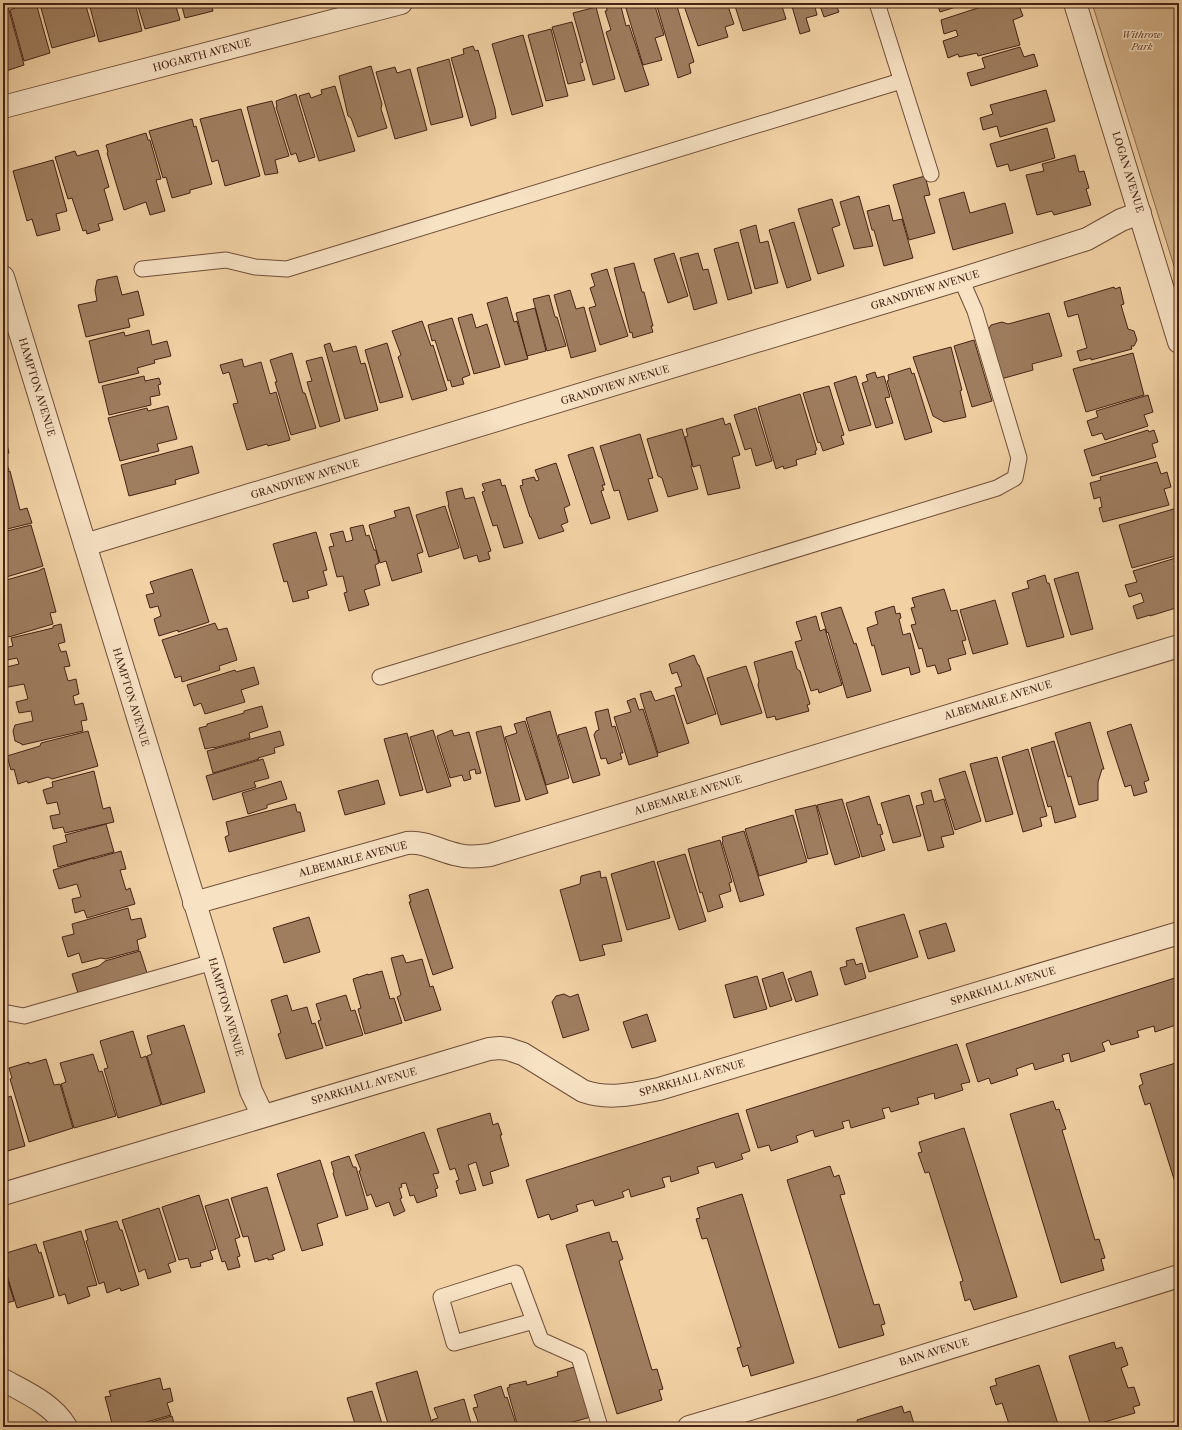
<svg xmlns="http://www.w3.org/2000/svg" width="1182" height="1430" viewBox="0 0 1182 1430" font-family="'Libre Caslon Text',serif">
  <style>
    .green { fill: #d5b48d; stroke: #8d6c52 }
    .building { fill: #9f7e60; stroke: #452316 }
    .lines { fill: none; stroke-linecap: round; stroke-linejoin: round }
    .lane-casing { stroke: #704f3a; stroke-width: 17 }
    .street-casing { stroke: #704f3a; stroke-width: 24 }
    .lane { stroke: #f7e2c4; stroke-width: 15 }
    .street { stroke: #f7e2c4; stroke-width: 22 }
    .labels { text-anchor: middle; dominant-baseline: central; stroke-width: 3; stroke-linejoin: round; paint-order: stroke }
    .park-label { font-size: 10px; font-style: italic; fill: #694734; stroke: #f7e2c4 }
    .street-label { font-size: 10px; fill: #452316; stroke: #f7e2c4 }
  </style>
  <rect width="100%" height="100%" fill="#f2d2a5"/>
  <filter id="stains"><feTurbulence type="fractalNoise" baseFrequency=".005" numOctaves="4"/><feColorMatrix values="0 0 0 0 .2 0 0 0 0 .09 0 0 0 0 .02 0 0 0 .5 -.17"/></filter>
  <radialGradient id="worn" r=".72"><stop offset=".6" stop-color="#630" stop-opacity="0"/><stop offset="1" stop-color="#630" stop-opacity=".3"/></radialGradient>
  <path class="green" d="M1092,3H1179V282Z"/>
  <path class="building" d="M3,3H7L24,65L3,72Z
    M13,3H36L50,53L24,61L10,10L15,8Z
    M44,3H85L95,36L52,48L41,8L45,7Z
    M89,3H135L142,31L99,42Z
    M137,3H175L180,20L145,29Z
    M181,3H211L213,11L185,18Z
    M606,3H620L626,26L629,25L649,85L625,92L606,32L611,30L605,11H607Z
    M631,3H654L664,35L655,38L662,60L643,65L625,5Z
    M656,3H676L694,62L689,64L691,73L678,78Z
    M683,3H727L734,24L725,27L728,37L698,46Z
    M734,3H781L786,19L743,31Z
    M791,3H814L817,15L806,18L810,31L800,34Z
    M819,3H849L837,7L839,12L824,17Z
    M937,3H968L940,12Z
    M993,3H1018L1023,16L1013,20L1020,45L978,56L977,53L959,57L958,54L948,58L943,41L958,36L956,30L944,34L941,20Z
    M596,7L615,79L593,85L573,13Z
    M572,22L583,62L580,63L585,80L568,84L552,27Z
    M551,29L568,96L546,101L528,35Z
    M523,35L543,106L512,115L492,44Z
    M473,46L475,51L478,50L495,109L496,118L471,126L451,58L464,54L463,49Z
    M1020,47L1024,57L1034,54L1038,66L971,86L967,73L985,68L982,58Z
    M449,59L463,117L431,125L417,68Z
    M371,66L382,104L381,109L387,128L358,137L351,118L348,116L339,76Z
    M395,67L397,73L410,69L427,130L395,139L376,72Z
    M335,86L355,151L319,161L299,96L309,93L311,98L322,94L321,90Z
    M1046,90L1055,121L1000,137L997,126L983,130L980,118L993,114L990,105Z
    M296,94L315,157L299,162L296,153L291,155L276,107H277L276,101Z
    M272,101L289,156L275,160L278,173L265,175L247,107Z
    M241,109L260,176L225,186L218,160L212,162L200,119Z
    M192,119L194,127L196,126L212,184L190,190V193L172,198L166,177L163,178L149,131Z
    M1047,128L1055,158L1010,171L1008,164L997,167L990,144Z
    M146,133L148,140H150L161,179L156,180L165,211L150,215L146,202L124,210L107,153L108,152L106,145Z
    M98,150L109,187L104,189L113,220L98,224L100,230L87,234L86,230L83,231L72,198L68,199L55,157L75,151L77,156Z
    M1075,155L1079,172L1084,171L1089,188L1086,189L1091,205L1054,215L1052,211L1037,215L1026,175L1044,171L1042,164Z
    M53,160L67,211L56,214L60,230L37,236L32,219L27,221L13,171Z
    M925,176L930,195L924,196L935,233L909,240L893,185Z
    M964,192L970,213L1005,203L1013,233L953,250L939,199Z
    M859,196L873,246L854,249L840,202Z
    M832,199L840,225L832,228L844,266L818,274L798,209Z
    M889,205L893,221L902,219L913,258L884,266L874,230H872L867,211Z
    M794,222L811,280L787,288L769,230Z
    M756,225L760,243L768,241L778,283L755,289L740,230Z
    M738,242L752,293L728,300L714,249Z
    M674,253L688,296L668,303L654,259Z
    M698,253L703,270L708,269L717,303L694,310L680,258Z
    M634,263L642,292H644L653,326H651L653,332L633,338L632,332L630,333L614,268Z
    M607,269L628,336L600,345L589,308L596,306L590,288L595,286L591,274Z
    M117,276L122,295L138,291L144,315L128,319L130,327L86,337L78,305L97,301L95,290L97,280Z
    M1114,287L1115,289L1120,287L1124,304L1121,305L1128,329L1134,331L1137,340L1134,346H1131L1132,349L1091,360V358L1080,361L1077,351L1087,348L1078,314L1068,317L1064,302Z
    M570,290L576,309L584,307L596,351L571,358L554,295Z
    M549,295L555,317H557L566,346L547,351L533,299Z
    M507,297L514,322L517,321L528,359L505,365L487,303Z
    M535,308L546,351L527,356L516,313Z
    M1049,313L1062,356L1032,364L1033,370L1001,379L987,332L991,325L1002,322L1008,324Z
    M472,314L476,328L487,324L500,367L474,374L458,318Z
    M452,318L470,375L462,378L464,384L452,387L450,380L448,381L435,340L432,341L428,325Z
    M422,321L431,346L433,345L447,390L412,400L398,357L401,355L392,331Z
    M149,330L152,345L167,341L171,356L154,360L155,363L137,368L139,373L99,383L89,341L124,332L125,336Z
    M974,340L992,401L972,407L954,346Z
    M330,343L333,352L356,346L361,364L365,363L378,410L345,419L324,345Z
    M387,343L403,397L380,403L365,350Z
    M951,347L962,390L960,391L966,417L944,422L933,416L913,357Z
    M292,353L303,393H305L316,428L291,435L275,382H277L270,360Z
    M1133,353L1144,395L1086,412L1073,369Z
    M322,357L340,421L320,427L307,382L312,381L306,361Z
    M242,359L244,367L261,362L270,394L276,392L290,440L268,446L267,444L247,450L233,404L238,403L229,372L223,374L220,365Z
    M910,368L912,374L914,373L932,432L905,440L887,381L889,380L888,375Z
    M875,372L877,378L884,376L890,397L885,398L893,423L876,428L862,383L868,381L866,375Z
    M144,376L145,381L159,378L161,384L158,385L160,395L150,397L151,405L109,415L102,386Z
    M856,376L871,425L849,431L834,383Z
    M829,386L844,435L841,436L844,444L823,451L820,442L818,443L803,393Z
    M800,394L817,450L815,451L816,454L796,460L797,465L784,469L783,466L776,469L758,407Z
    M1148,395L1153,412L1144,415L1148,426L1105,440L1102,433L1092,436L1087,421L1098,417L1096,411Z
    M168,406L177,439L157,444L159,451L120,461L108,418L147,408L148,411Z
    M756,408L772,461L756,466L751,448L745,450L734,415Z
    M723,418L725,425L730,423L740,455L732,457L740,488L708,495L700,465L693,467L685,437L688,436L686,429Z
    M3,428L9,453L3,454L9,470L3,471Z
    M682,429L692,463L691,466L698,489L668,497L662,478L658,476L647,439Z
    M1148,430L1149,432L1154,430L1158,442L1152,444L1156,457L1092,476L1084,450Z
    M640,434L653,478L648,479L658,511L628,520L619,490L614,491L600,446Z
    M192,446L199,473L175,480L176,484L129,496L121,465Z
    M593,447L605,485H602L604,490L601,491L610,518L591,524L568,455Z
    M1157,462L1161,474L1167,472L1171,487L1164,489L1169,505L1103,522L1099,508L1102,507L1100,497L1094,499L1090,483L1101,480L1100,477Z
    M556,463L570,505L564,508L568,522L561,525L564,531L539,539L531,517H530L520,486L523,485L522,480L534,477L536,481L539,480L535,470Z
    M10,471L20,510L27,508L32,523L3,530V473Z
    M500,479L502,486L505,485L523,543L504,548L497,525L493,526L482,492L485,491L482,484Z
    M462,488L465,499L474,497L491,551L488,552L490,559L479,562L477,555L464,559L448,505H449L446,492Z
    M445,506L459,548L429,557L416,515Z
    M409,507L423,552L417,554L422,572L392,581L386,561L380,563L369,525L396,517L394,511Z
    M1177,508L1179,514V555L1132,568L1119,525Z
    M31,525L43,566L3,578V532Z
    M363,525L366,536L369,535L374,550H376L379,563L375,565L380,585L364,590L369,605L349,611L344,593L347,592L343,576L337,577L329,547L334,546L330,534L343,531L346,542L353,540L350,528Z
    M316,532L327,570L323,571L327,585L307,591L309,598L293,602L287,581L284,582L273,544Z
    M1179,557V607L1150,616V615L1137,619L1133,606L1144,602L1141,593L1129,597L1125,585L1137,582L1133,571Z
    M44,568L56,612L50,613L53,624L9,637L8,636L3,637V581L38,571Z
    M192,569L209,622L178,632V630L159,636L154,619L161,616L158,606L150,608L146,595L154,593L150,582Z
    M1078,572L1093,629L1071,635L1054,579Z
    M1045,575L1047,583H1049L1064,637L1027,647L1012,593L1029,588L1027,581Z
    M944,589L951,611L957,610L966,640L962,641L966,654L948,659L951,670L938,674L935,665L927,667L922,648L919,649L911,625L916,624L911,608L915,607L912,598Z
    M995,600L1008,644L973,654L960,610Z
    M894,606L896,614L900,613L901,618L899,619L903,635L910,633L920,672L911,675L909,667L882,675L874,645L872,646L867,628L878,624L875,612Z
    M841,607L854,644L856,643L871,691L847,698L828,632L827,633L821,613Z
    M816,616L820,631L825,629L842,685L819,693L818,689L811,691L795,642L802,640L796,622Z
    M215,623L218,630L227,628L237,660L219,666L220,670L182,682L181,676L175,678L162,640Z
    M61,624L65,642L58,644L61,652L66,651L70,666L64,667L68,681L76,679L79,694L73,696L75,705L83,703L87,720L81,721L83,731L22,745V744L15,741L13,731L15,725L33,721L31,711L19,713L16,702L28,699L24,684L3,688V668L19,664L17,658L7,660L4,648L13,646L11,638L53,628V626Z
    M792,651L797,669L800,671L810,704L807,705L809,711L776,720L775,716L767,718L758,685L759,681L754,662Z
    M694,655L698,665H699L716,714L687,724L675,688L682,686L677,672L672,674L669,664Z
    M746,666L762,713L721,725L707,678Z
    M254,667L259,684L241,690L245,702L205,714L201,703L194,706L187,685L235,670L236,672Z
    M651,691L655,701L674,695L689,743L658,753L640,694Z
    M635,698L639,710L643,709L658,756L629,765L614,717L631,712L627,701Z
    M262,706L268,727L249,733L250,738L214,748V747L205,749L199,728L207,726V724L244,713V711Z
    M608,709L612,727L615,726L623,753H620L622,759L608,764L606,758L601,759L594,735L596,731L599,730L595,712Z
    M550,711L569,778L546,785L526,718Z
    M525,721L548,793L526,800L505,737L517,733L514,724Z
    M1090,722L1104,769H1102L1098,782V800L1079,805L1071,776L1068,777L1055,733Z
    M1131,724L1149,780L1144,782L1147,792L1134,796L1131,785L1125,787L1107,732Z
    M501,726L520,801L495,807L476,732Z
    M586,727L600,775L573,783L558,735Z
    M433,730L451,786L427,793L410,737Z
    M452,730L454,736L469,732L481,773L476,774L475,769L469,771L471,779L464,781L462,775L450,778L437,736Z
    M88,731L98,766L52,779L48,777L28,783L27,781L18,784L14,769L11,770L7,756L40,746L41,743Z
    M280,731L284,745L274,748L275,753L258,758L259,759L213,773L207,751Z
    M407,733L423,790L400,796L384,739Z
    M1054,741L1076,817L1055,823L1051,806L1048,807L1031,748Z
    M1028,749L1047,816L1040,818L1042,826L1023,832L1002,757Z
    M997,757L1013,814L986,822L970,764Z
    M263,759L269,778L254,782L256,787L213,800L206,776Z
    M94,771L103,809L110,807L114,822L65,833L63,827L53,829L50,816L60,814L57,802L47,804L43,790L53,787L52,782Z
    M965,771L981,821L955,830L939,779Z
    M378,780L385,804L345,815L338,791Z
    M281,781L287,799L267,805V808L248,814L242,793Z
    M931,790L934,802L944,799L954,834L941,837L944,847L928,851L916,806L924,804L921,793Z
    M909,795L921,836L893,843L881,803Z
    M869,796L878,825L880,824L883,834L880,835L885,850L862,857L846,803Z
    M842,799L860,857L835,865L817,805Z
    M295,804L297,812H300L305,831L229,852L225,837L229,835L226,822Z
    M816,805L828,854L808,859L795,810Z
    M793,815L807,862L759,876L745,829Z
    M106,824L114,852L58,867L53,846L67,842L65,835Z
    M744,831L764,895L740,902L722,842L723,841L722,837Z
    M720,840L732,882L729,883L731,891L719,895L723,907L708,912L702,892L700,893L688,849Z
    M121,851L126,869L120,870L126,890L130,888L135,904L87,918L84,910L75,913L72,899L81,897L77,884L59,889L53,870L93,858V859Z
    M685,854L706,921L679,930L657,862Z
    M654,861L670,918L627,930L611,874Z
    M600,871L601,878L606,877L622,941L602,945L605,955L580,961L560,890L580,884L581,876Z
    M428,889L453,968L433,975L409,902H411L409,895Z
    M128,908L131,920L141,918L146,937L137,940L139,950L106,959L101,958L82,963L79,953L68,957L62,937L74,934L72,924Z
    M904,914L918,957L869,972L856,928Z
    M309,917L320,952L284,963L273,928Z
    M946,923L955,951L928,959L919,931Z
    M140,951L147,973L89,991L78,993L72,974L99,966L105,961Z
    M403,955L406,963L422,959L430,987L433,986L441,1010L405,1021L397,997L401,995L391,958Z
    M854,959L856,965L862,963L866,978L845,985L840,968L847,966L846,961Z
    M382,971L390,999L394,998L402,1023L365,1034L358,1009L361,1008L353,979L368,974V975Z
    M811,971L818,995L796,1002L788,979Z
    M783,972L792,1000L770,1007L762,979Z
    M757,976L767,1009L734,1018L725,985Z
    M1178,977L1179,982V1024L1155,1032L1154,1026L1137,1031L1139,1037L1111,1045L1109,1040L1102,1043L1105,1051L1071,1062L1069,1053L1062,1055L1064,1061L1035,1070L1033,1063L1016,1069L1018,1075L991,1084L989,1078L978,1082L966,1044Z
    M564,994L570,997L578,994L589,1030L563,1038L552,1002L556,996Z
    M287,995L292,1011L307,1007L312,1024L315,1023L323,1048L286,1059L278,1034L281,1033L271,1000Z
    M346,995L351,1011L355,1010L363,1035L326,1046L318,1021L321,1020L316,1004Z
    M647,1014L656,1041L632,1048L623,1022Z
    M184,1025L205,1092L162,1105L147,1056L152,1054L147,1036Z
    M133,1031L141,1058L146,1056L161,1105L118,1118L104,1069L108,1068L100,1041Z
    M957,1044L970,1082L961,1084L963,1090L935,1099L934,1093L917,1098L919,1104L891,1112L889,1107L882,1109L885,1118L851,1128L849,1120L842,1122L844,1128L815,1137L813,1130L796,1136L798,1142L771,1151L769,1145L758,1148L746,1110Z
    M93,1054L99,1072L102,1071L116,1116L74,1128L61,1084L66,1082L60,1063Z
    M46,1059L54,1085L60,1084L73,1128L29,1142L10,1079L12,1078L9,1068L29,1062V1064Z
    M1179,1062V1195L1150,1103L1145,1105L1139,1086L1143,1084L1140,1074Z
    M3,1086L6,1098L11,1096L25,1146L4,1152Z
    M1053,1101L1056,1110L1059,1109L1066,1129L1062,1130L1095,1240L1099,1239L1105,1258L1101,1259L1104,1270L1061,1283L1010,1114Z
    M490,1113L493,1125L498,1123L502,1135H500L509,1166L490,1172L493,1183L483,1186L476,1162L468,1165L476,1190L460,1194L456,1181L459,1180L455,1168L450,1170L437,1129Z
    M738,1113L750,1151L741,1154L743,1159L716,1168L714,1162L697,1167L699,1173L671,1182L670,1176L662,1178L665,1187L631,1197L629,1189L622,1192L624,1197L595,1206L593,1200L576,1205L578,1211L551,1220L549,1214L538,1218L526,1180Z
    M964,1128L1017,1297L974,1310L970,1299L965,1301L960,1282L963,1281L929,1172L925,1173L918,1153L922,1152L919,1142Z
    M424,1132L439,1173L433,1174L438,1188L435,1189L437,1196L417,1203L414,1195L410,1196L406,1183L401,1184L402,1187L399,1188L402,1198L400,1199L405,1211L394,1216L389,1202L376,1207L371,1194L367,1196L359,1171L361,1170L355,1155Z
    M349,1156L353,1167H356L368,1209L346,1216L333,1173L334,1172L331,1162Z
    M320,1160L338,1217L317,1224L323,1245L302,1251L277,1174Z
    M830,1166L834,1177L839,1175L845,1194L840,1195L874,1305L879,1304L885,1324L881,1325L884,1335L839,1348L787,1180Z
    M267,1187L285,1250L272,1255L274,1259L268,1260V1258L255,1262L248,1236L243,1237L231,1198Z
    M742,1194L794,1363L751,1376L748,1365L743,1367L737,1348L741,1347L707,1238L702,1239L696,1219L700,1218L697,1208Z
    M199,1195L216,1249L210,1251L213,1259L200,1263L201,1266L191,1268L188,1258L179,1260L162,1207Z
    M228,1199L240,1237L235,1239L240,1256L237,1257L240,1267L228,1270L225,1261L222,1262L205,1206Z
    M159,1208L176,1261L168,1264L171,1272L148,1279L145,1269L139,1272L122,1220Z
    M117,1221L120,1230H122L139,1285L121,1291L120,1288L107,1293L104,1282L99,1284L86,1241L88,1240L85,1230Z
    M81,1231L97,1285L87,1287L90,1296L68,1304L65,1294L59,1296L43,1242Z
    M609,1232L612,1242L617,1241L623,1259L619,1261L652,1370L657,1369L663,1389L659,1390L662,1400L617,1414L566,1245Z
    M36,1244L39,1253L41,1252L54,1297L17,1308L3,1262L4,1261L3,1254Z
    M3,1270L5,1271L14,1301L3,1304Z
    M1114,1342L1116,1349L1122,1347L1128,1365L1121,1368L1128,1388L1134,1387L1140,1405L1133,1407L1135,1413L1091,1426L1069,1356Z
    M1039,1365L1059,1427H1003L1002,1426L1009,1424L1002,1403L996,1405L990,1387L997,1385L995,1379Z
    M574,1367L575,1371L578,1370L591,1417L554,1427H518L507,1388L510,1387L509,1385L526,1381L527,1385L558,1376L557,1372Z
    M417,1371L433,1427H389L376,1383Z
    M160,1378L163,1390L170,1388L173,1401L167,1403L171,1415L129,1427H125L124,1425L113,1427L105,1397L111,1396L109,1391Z
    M501,1386L505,1398L507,1397L517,1427H480L473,1408L478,1407L474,1395Z
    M372,1391L383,1427H356L347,1398Z
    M464,1399L472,1427H435L432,1420L438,1418L434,1408Z
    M902,1406L904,1413L910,1411L915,1427H859L857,1420Z
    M172,1416L175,1427L180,1425V1427H135Z
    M1179,1420V1427H1156Z"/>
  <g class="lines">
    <g class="lane-casing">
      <path id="lane" d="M877,3L931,174
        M142,269L226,260L255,267L287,269L901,81
        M380,677L997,488L1015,478L1019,458L975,311L961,279
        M3,1012L24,1016L213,962
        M534,1321L454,1343L441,1297L516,1273L541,1340L579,1357L600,1427"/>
    </g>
    <g class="street-casing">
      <path id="street" d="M1075,3L1179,342
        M3,107L401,3
        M3,277L213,962L251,1091L263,1116
        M85,545L961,279L1087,239L1121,220L1140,213
        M194,903L407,843C426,841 441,852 459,855C469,858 480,856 490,855L1179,646
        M3,1194L489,1049L500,1048L508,1049L523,1054L583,1091C608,1100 634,1094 659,1089L1179,933
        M3,1380C25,1392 53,1404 66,1427
        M689,1427L824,1387L1179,1276"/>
    </g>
    <use href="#lane" class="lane"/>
    <use href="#street" class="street"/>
  </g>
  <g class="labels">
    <g class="park-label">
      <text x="1142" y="34">Withrow<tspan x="1142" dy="12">Park</tspan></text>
    </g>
    <g class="street-label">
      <text transform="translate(202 55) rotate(-15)">HOGARTH AVENUE</text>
      <text transform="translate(1128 172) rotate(73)">LOGAN AVENUE</text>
      <text transform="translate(925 290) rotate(-17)">GRANDVIEW AVENUE</text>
      <text transform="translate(615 385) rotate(-17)">GRANDVIEW AVENUE</text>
      <text transform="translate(37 387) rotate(73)">HAMPTON AVENUE</text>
      <text transform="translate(305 479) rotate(-17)">GRANDVIEW AVENUE</text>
      <text transform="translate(131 697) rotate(73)">HAMPTON AVENUE</text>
      <text transform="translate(998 700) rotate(-17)">ALBEMARLE AVENUE</text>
      <text transform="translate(688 795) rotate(-17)">ALBEMARLE AVENUE</text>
      <text transform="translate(353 859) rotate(-15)">ALBEMARLE AVENUE</text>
      <text transform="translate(1003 986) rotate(-17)">SPARKHALL AVENUE</text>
      <text transform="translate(226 1007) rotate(74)">HAMPTON AVENUE</text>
      <text transform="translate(692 1078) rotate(-16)">SPARKHALL AVENUE</text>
      <text transform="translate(364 1086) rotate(-16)">SPARKHALL AVENUE</text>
      <text transform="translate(934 1352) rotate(-17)">BAIN AVENUE</text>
    </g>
  </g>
  <rect width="1182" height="1430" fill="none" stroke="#f2d2a5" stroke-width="16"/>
  <rect x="4" y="4" width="1174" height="1422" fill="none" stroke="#452316" stroke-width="2"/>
  <rect x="8" y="8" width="1166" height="1414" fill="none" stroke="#452316"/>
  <rect width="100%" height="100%" filter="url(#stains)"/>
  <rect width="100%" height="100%" fill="url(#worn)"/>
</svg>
